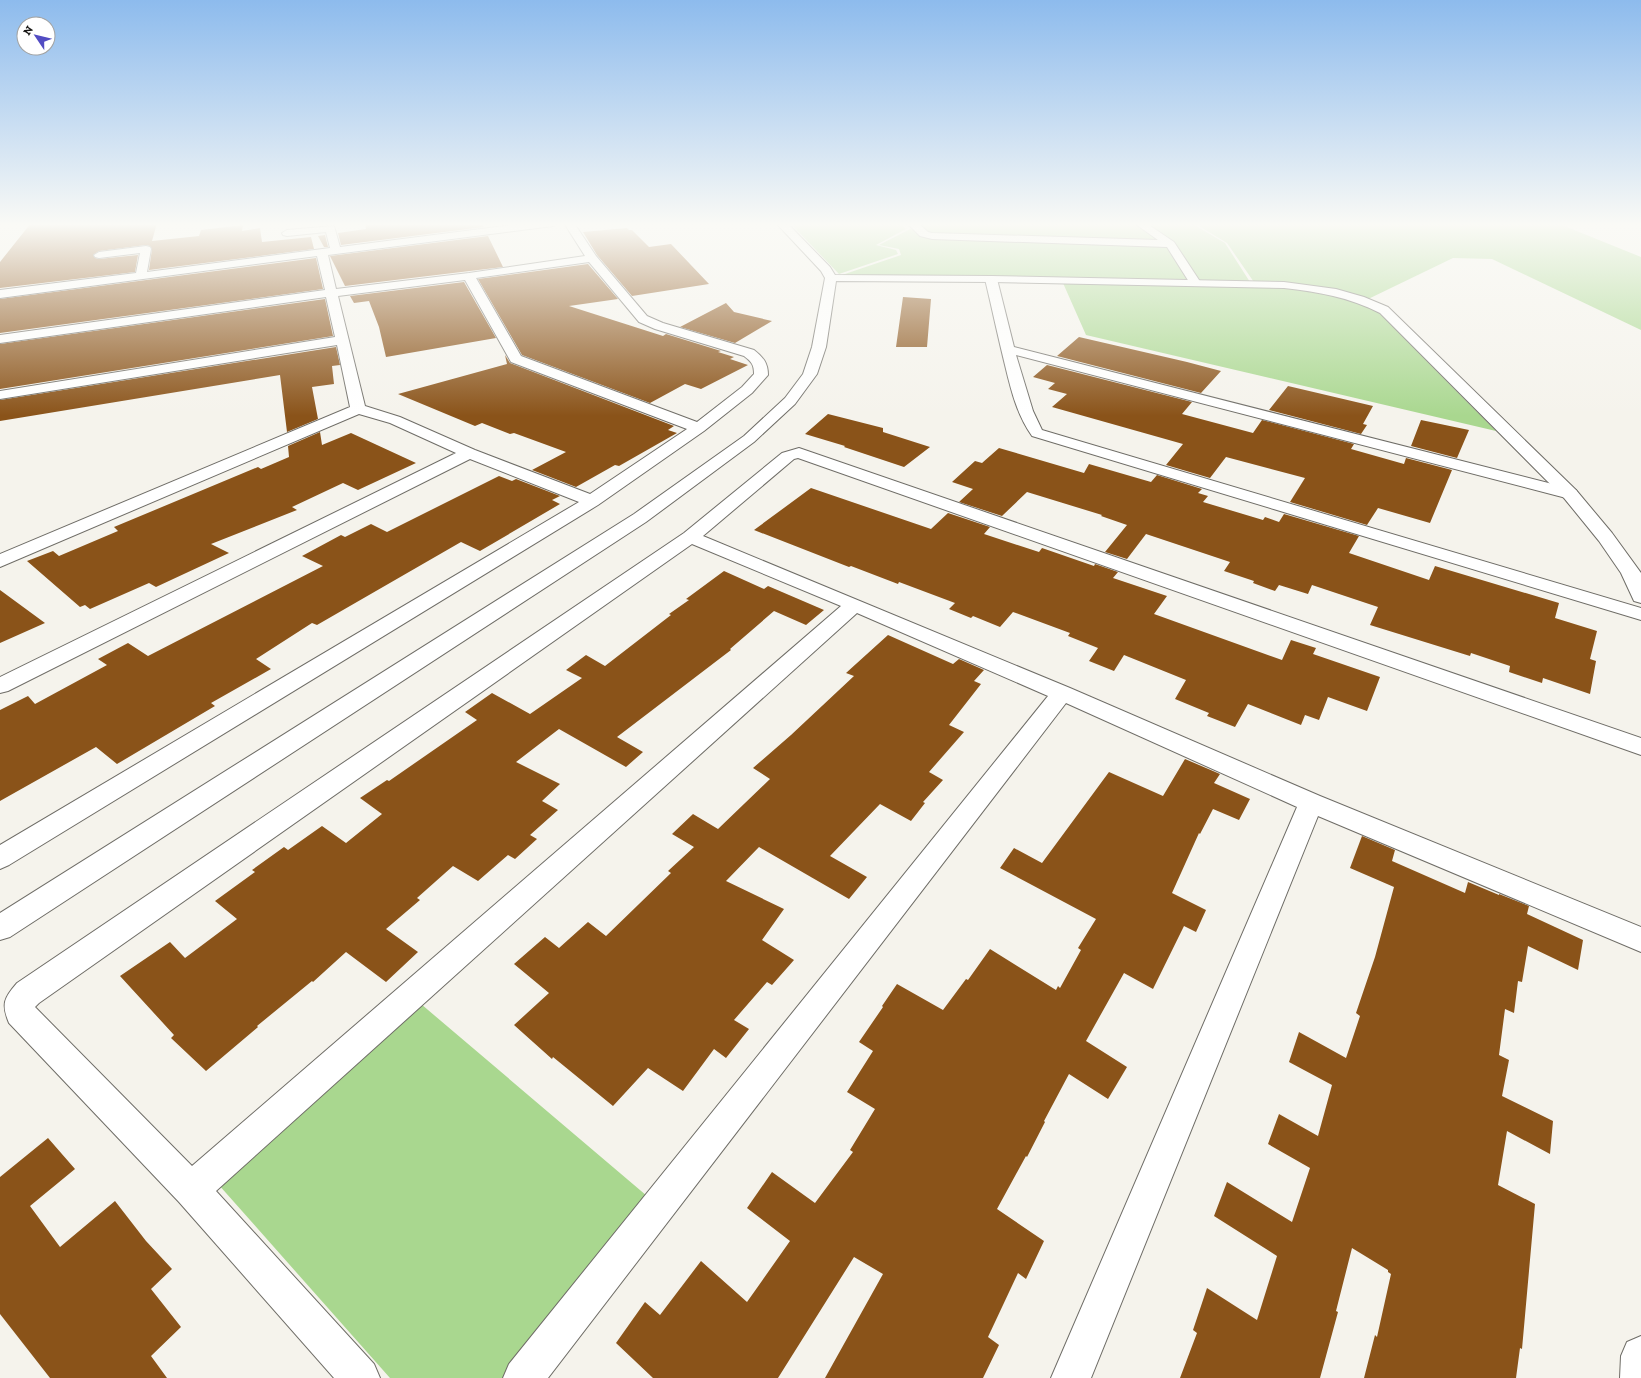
<svg xmlns="http://www.w3.org/2000/svg" width="1641" height="1378" viewBox="0 0 1641 1378" font-family="'Zilla Slab',serif">
  <style>
    .green { fill: #a9d78f }
    .building { fill: #8a5319 }
    .lines { fill: none; stroke-linecap: round; stroke-linejoin: round }
    .street-casing { stroke: #6f6d67; stroke-width: 2 }
    .secondary-casing { stroke: #6f6d67; stroke-width: 2 }
    .street { fill: #fff; fill-rule: evenodd }
    .secondary { fill: #fff; fill-rule: evenodd }
  </style>
  <rect width="100%" height="100%" fill="#f5f3ec"/>
  <path class="green" d="M790,223H900L906,229L876,245L896,250L898,254L839,274Z
    M917,223H1191L1225,243L1250,282L842,275L901,255L899,249L879,245L918,225Z
    M1194,223H1557L1641,257V330L1492,259L1453,258L1362,302L1376,310L1496,431L1086,335L1063,283L1258,288L1227,243Z
    M421,1004L647,1196L508,1378H390L218,1184Z"/>
  <path class="building" d="M31,223H157L152,241L199,236L201,230L243,225L242,231L260,228L262,242L311,237L314,249L149,270L152,249L150,246L146,245L99,251L93,255L95,258L99,259L138,255L135,272L0,288V262Z
    M365,223H482L484,227L341,245L338,233L366,229Z
    M627,228L629,230H632L649,247L671,244L709,284L632,296L597,255L583,232Z
    M325,235L328,247H324L318,236Z
    M488,236L503,267L345,286L330,256Z
    M316,258L323,289L0,333V299Z
    M588,264L618,299L569,306L663,336L666,334L721,351L718,352L734,357L730,359L748,365L701,389L685,384L650,403L522,355L478,279Z
    M464,282L496,338L386,357L379,327L369,301L354,303L350,296Z
    M903,297L931,299L927,347H896Z
    M325,299L333,336L0,389V344Z
    M726,303L734,312L772,321L735,343L680,327Z
    M1079,337L1187,362L1221,371L1201,393L1057,356Z
    M336,347L340,365L332,366L334,384L312,387L318,419L287,432L280,375L0,421V400Z
    M505,355L510,363L674,426L668,430L677,433L619,466L615,465L576,487L532,470L566,452L514,433L510,434L482,423L475,426L398,394L507,364Z
    M1047,365L1192,402L1182,414L1253,433L1262,420L1354,444L1351,449L1404,464L1406,458L1452,470L1430,523L1378,508L1367,525L1290,502L1305,478L1226,457L1210,478L1166,465L1183,444L1052,407L1067,394L1048,389L1055,383L1033,377Z
    M1288,386L1373,406L1363,424L1367,425L1361,434L1269,410Z
    M828,414L883,428V432L930,447L904,467L844,447L845,446L805,434Z
    M1421,420L1469,430L1457,458L1411,446Z
    M320,432L322,445L351,433L416,463L358,490L343,483L292,507L297,510L211,544L229,553L156,587L149,583L90,609L85,605L80,607L27,561L53,551L59,556L118,531L114,527L258,467L261,469L289,457L288,446Z
    M999,448L1084,473L1089,464L1151,482L1157,475L1202,489L1198,493L1208,496L1203,502L1263,520L1265,517L1279,522L1284,514L1359,536L1349,553L1429,580L1435,566L1559,603L1555,618L1597,631L1590,659L1596,661L1590,694L1543,678L1542,683L1509,672L1510,666L1471,653L1470,656L1370,625L1378,607L1312,585L1308,594L1279,585L1275,591L1253,583L1254,581L1224,571L1230,562L1146,534L1127,559L1105,552L1127,525L1101,516L1102,515L1027,492L1002,516L959,502L973,489L952,482L975,461L982,463Z
    M499,476L512,481L516,479L560,496L552,500L560,504L480,551L461,542L317,625L312,623L256,659L271,669L211,703L215,706L117,764L96,747L0,801V710L28,696L35,704L107,665L98,659L128,643L148,656L323,566L302,556L341,535L345,537L371,524L387,532Z
    M811,488L931,529L948,513L990,527L984,534L1039,552L1042,548L1094,566L1095,564L1118,572L1113,578L1167,596L1154,614L1282,660L1291,640L1316,648L1313,654L1380,677L1367,711L1328,697L1319,720L1305,715L1301,725L1248,704L1235,727L1207,716L1209,713L1175,699L1186,680L1124,655L1114,671L1089,661L1098,648L1068,636L1070,633L1013,612L1000,627L973,616L971,618L949,609L955,603L899,582L898,584L851,566L849,567L754,530Z
    M724,571L764,589L768,586L824,610L806,625L774,611L730,649L731,650L617,737L643,752L626,767L559,729L516,762L560,784L542,801L558,810L530,835L537,839L515,859L508,855L478,881L453,866L417,898L420,900L386,929L418,952L386,982L346,952L313,982L312,981L257,1026L258,1027L206,1071L171,1038L174,1035L120,976L170,942L185,958L237,919L215,901L255,872L252,870L284,847L288,850L322,826L346,843L382,814L360,798L387,780L389,781L477,720L465,712L492,693L530,714L582,678L566,670L586,655L605,666L671,615L669,614L689,600L686,599Z
    M0,590L45,623L0,643Z
    M888,635L953,664L959,659L984,670L974,681L981,684L949,725L964,732L929,772L943,780L923,802L925,803L911,821L880,804L830,856L867,877L849,899L759,847L726,881L784,909L762,940L794,960L772,985L767,982L734,1020L749,1029L726,1058L714,1049L683,1091L648,1068L613,1106L553,1057L552,1059L514,1025L549,993L514,964L545,937L559,948L588,922L606,936L671,873L668,871L694,847L672,834L693,814L718,829L770,779L753,768L791,735L854,676L846,673Z
    M1185,759L1220,774L1214,783L1250,799L1239,820L1213,809L1200,834L1199,833L1172,893L1206,910L1196,932L1184,926L1153,989L1124,973L1086,1041L1127,1067L1108,1099L1069,1074L1044,1121L1045,1122L1027,1157L1026,1156L997,1209L1044,1241L1026,1279L1018,1273L988,1337L999,1345L983,1378H825L883,1274L854,1257L778,1378H653L616,1343L645,1302L660,1315L701,1261L747,1302L790,1241L747,1208L772,1172L815,1203L853,1152L850,1150L875,1109L847,1092L873,1051L859,1042L883,1007L882,1006L897,984L943,1010L966,979L968,980L990,949L1056,990L1058,986L1060,988L1081,950L1078,948L1096,919L1000,868L1014,848L1042,863L1109,772L1163,796Z
    M1362,836L1395,850L1392,861L1465,893L1468,882L1499,895V894L1529,906L1527,914L1583,940L1578,970L1528,946L1522,982L1518,981L1514,1013L1505,1009L1499,1055L1509,1060L1502,1096L1553,1121L1550,1154L1507,1131L1498,1185L1535,1204L1522,1349L1520,1348L1516,1378H1364L1375,1335L1377,1337L1391,1274L1388,1272V1270L1352,1248L1336,1311L1338,1312L1320,1378H1180L1197,1333L1193,1330L1207,1288L1257,1320L1277,1256L1214,1216L1227,1182L1292,1222L1310,1168L1268,1144L1279,1114L1318,1136L1332,1085L1289,1062L1299,1032L1346,1058L1360,1016L1356,1013L1375,957L1394,887L1350,868Z
    M48,1138L75,1169L30,1206L60,1247L115,1201L146,1241L172,1269L151,1289L181,1327L151,1356L167,1378H50L0,1314V1177Z"/>
  <g class="lines">
    <g class="street-casing">
      <path id="street" d="M528,223H558L553,226L328,255L336,289L469,273L585,256L564,223H574L596,256L647,316L663,323L754,350C763,357 768,363 768,375L752,393L704,431L598,505L9,865L0,869V845L579,502L470,459L8,691L0,693V677L456,453L390,423L359,414L0,567V554L350,407L337,345L0,399V391L335,337L326,297L0,343V335L325,290L317,256L0,298V290L136,273L140,253L99,258L95,257L94,255L99,252L146,246L150,247L151,249L147,272L330,248L326,232L287,236L283,235L282,233L287,230L334,226L340,247ZM589,262L639,322L655,329L744,356C752,362 754,365 754,374L742,387L697,422L521,356L476,278ZM465,280L511,362L687,429L590,494L475,450L400,417L365,406L338,296Z
        M907,223H918L928,232L932,233L1158,240L1134,223H1146L1174,242L1201,283L1199,285H1191L1167,247L932,239L920,236Z
        M991,276L995,277L997,279L1014,347L1576,490L1578,494L1576,498L1570,499L1016,355L1033,411L1042,430L1641,608V620L1032,436C1017,415 1011,390 1005,365C998,337 992,308 985,279L987,277Z
        M799,448L1641,738V755L798,458L794,459L703,536L1070,688L1320,796L1641,927V952L1318,816L1091,1378H1051L1297,807L1066,703L548,1378H503L509,1364L1048,696L857,613L216,1191L374,1364L380,1378H334L179,1202L9,1023C1,1004 4,998 17,983L684,533L782,453ZM692,544L841,606L192,1166L35,1007L39,1003Z"/>
    </g>
    <g class="secondary-casing">
      <path id="secondary" d="M776,223H787L830,267L835,275L991,276L1284,282L1336,289L1364,297L1388,307L1576,490L1612,533L1641,573V603L1634,601L1621,573L1599,541L1564,498L1380,313C1349,297 1318,292 1284,288L991,282L836,281L826,347L817,374L795,404L754,442L646,522L10,937L0,940V913L634,514L744,436L785,398L803,374L812,347L825,278L821,271Z
        M1641,1336V1378H1620L1621,1356L1627,1342Z"/>
    </g>
    <use href="#street" class="street"/>
    <use href="#secondary" class="secondary"/>
  </g>
  <linearGradient id="sky" x2="0" y2="1"><stop stop-color="#8dbbed"/><stop offset="0.54" stop-color="#fafaf6"/><stop offset="1" stop-color="#fafaf6" stop-opacity="0"/></linearGradient>
  <rect width="1641" height="416" fill="url(#sky)"/>
  <g transform="translate(36 36) rotate(305)"><circle r="19" fill="#ffffff" stroke="#a2a2a1"/>
  <path d="M0-3L7 15L0 10L-7 15Z" fill="#524cc3"/>
  <text y="-6" font-size="11" font-weight="bold" text-anchor="middle" fill="#171614">N</text>
  </g>
</svg>
